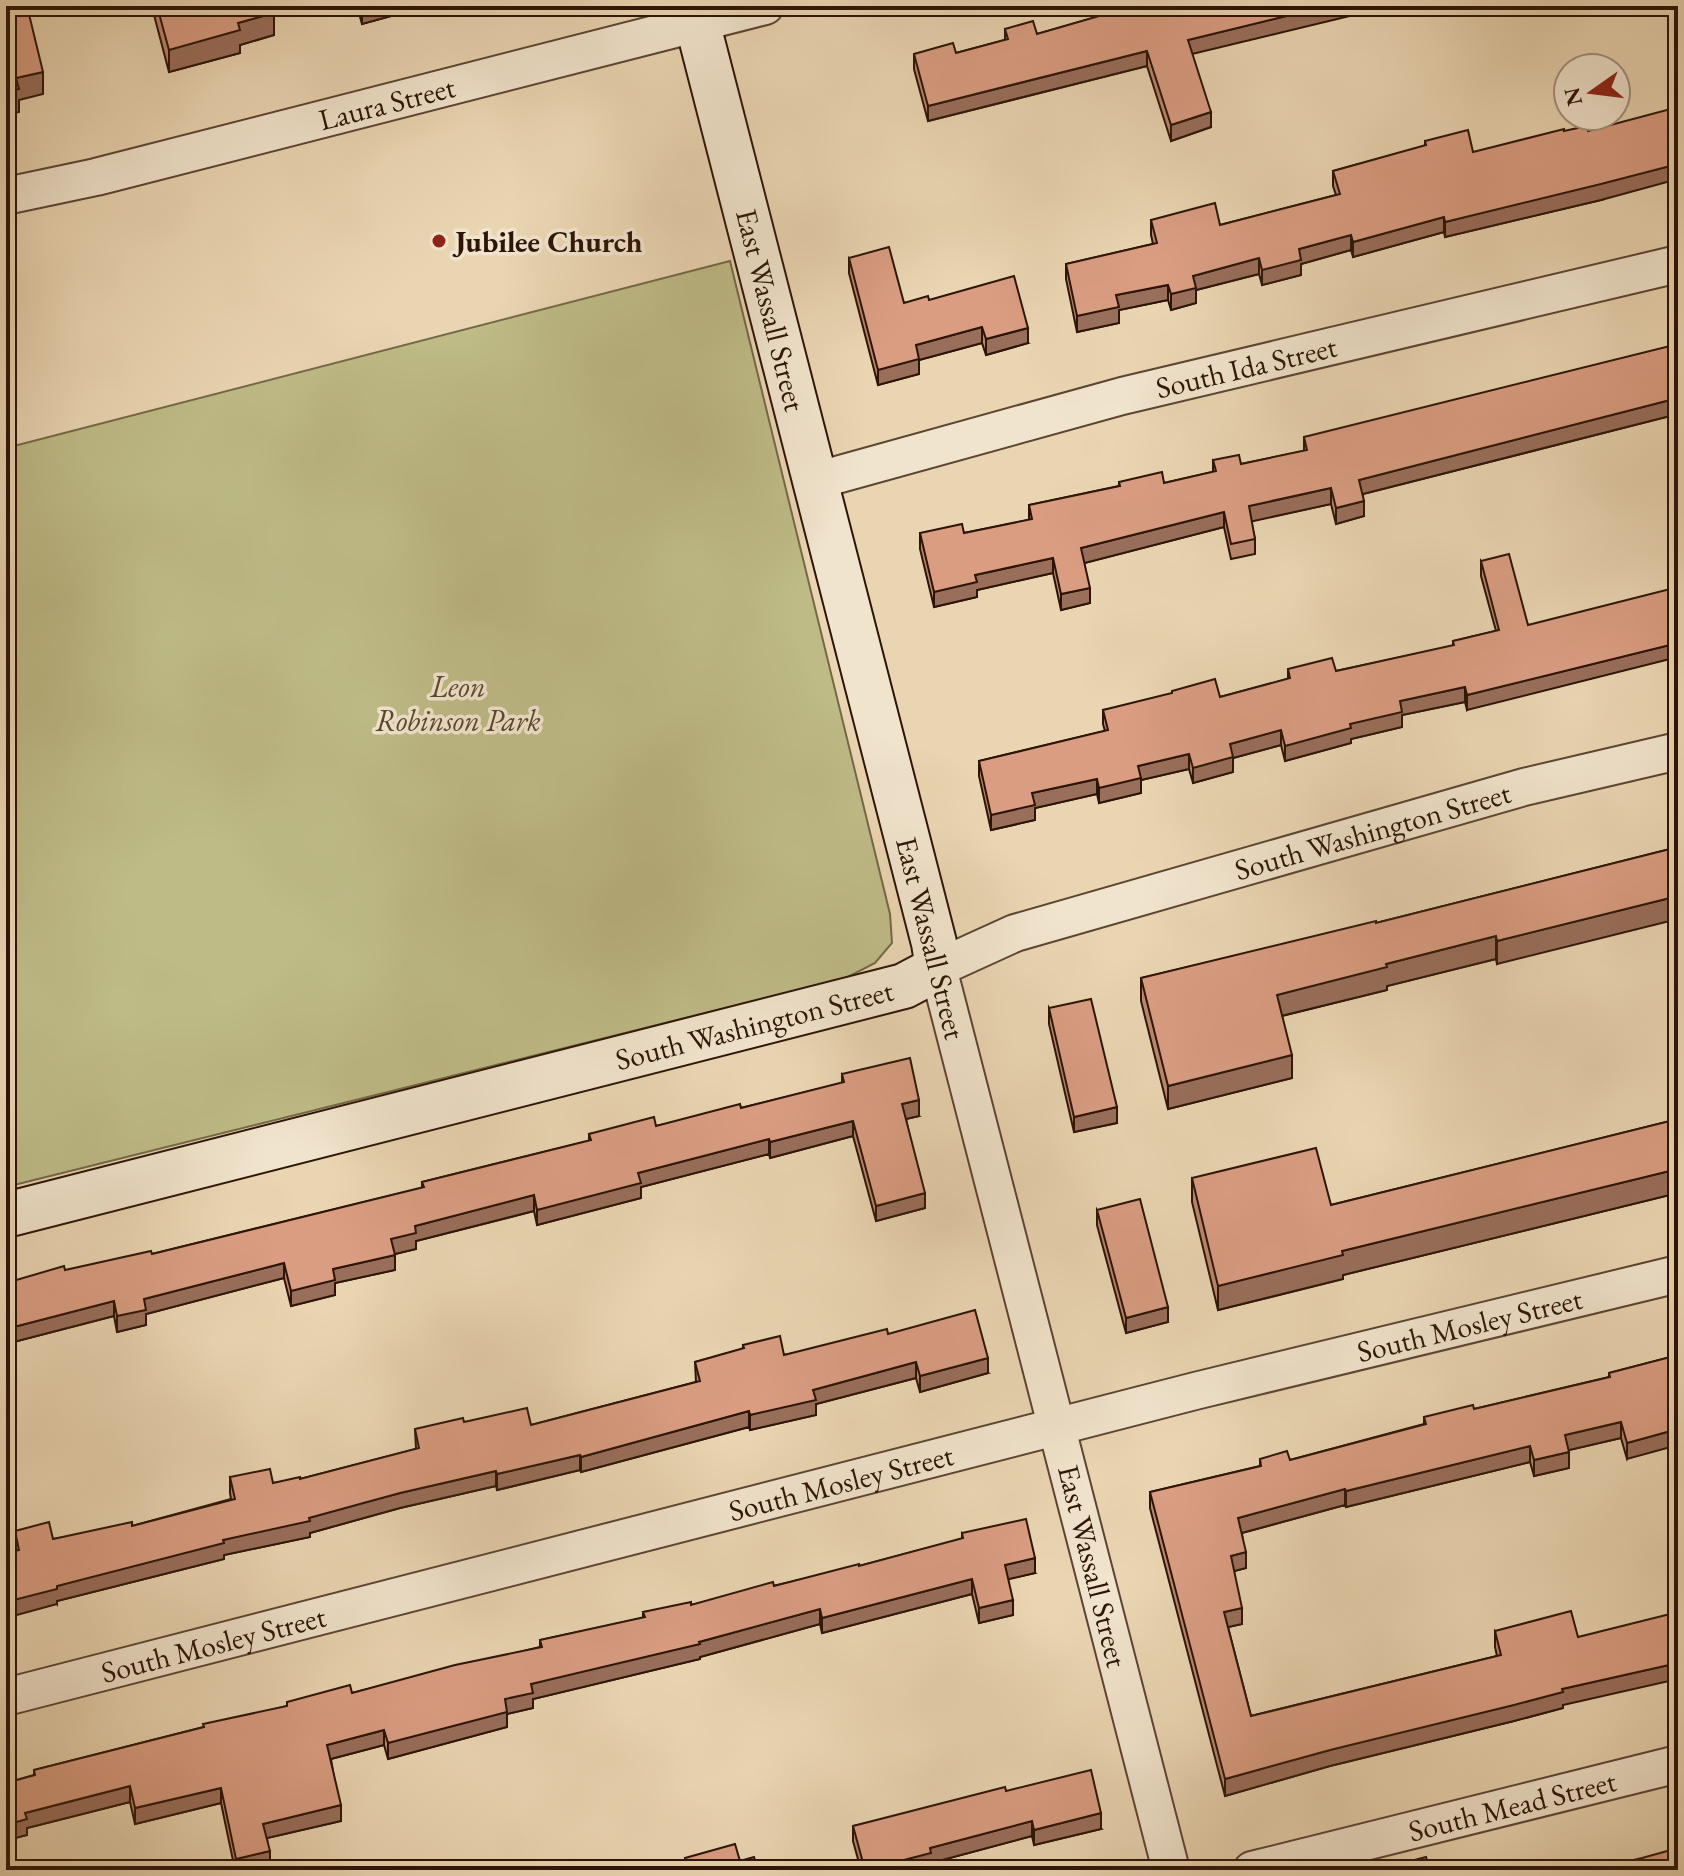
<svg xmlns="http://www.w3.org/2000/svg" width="1684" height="1876" viewBox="0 0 1684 1876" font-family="'EB Garamond',serif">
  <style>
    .green { fill: #bebb87; stroke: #756847; stroke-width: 2 }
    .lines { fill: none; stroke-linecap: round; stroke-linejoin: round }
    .street-casing { stroke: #5c4432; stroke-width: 40 }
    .secondary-casing { stroke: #2c1407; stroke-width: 48 }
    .street { stroke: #f1e4cd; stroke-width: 36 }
    .secondary { stroke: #f1e4cd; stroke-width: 44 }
    .wall { fill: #bb8770; stroke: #2c1407; stroke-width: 2 }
    .shaded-wall { fill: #996e5b; stroke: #2c1407; stroke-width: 2 }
    .building { fill: #da9d82; stroke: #2c1407; stroke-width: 2 }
    .poi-dot { fill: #8f2418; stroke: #f1e4cd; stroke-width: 3 }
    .labels { text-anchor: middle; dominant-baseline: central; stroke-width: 7; stroke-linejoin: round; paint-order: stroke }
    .street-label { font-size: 30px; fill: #2c1407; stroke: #f1e4cd }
    .poi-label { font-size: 30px; font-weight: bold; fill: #2c1407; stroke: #f1e4cd; text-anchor: start }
    .park-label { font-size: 30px; font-style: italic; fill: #58462d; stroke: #f1e4cd }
  </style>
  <rect width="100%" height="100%" fill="#ead5b2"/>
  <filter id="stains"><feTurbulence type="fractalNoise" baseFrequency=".0025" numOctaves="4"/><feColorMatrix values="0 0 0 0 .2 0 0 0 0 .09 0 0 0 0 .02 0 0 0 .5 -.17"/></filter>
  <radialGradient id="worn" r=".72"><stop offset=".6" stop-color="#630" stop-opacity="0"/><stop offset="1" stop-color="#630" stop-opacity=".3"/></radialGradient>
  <path class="green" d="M730,261L890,914L892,943L875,963L846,978L14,1185L6,1154V448Z"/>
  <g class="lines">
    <g class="street-casing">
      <g id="street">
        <path id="s1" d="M6,196L96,177L765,6"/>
        <path id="s2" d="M815,481L1122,396L1678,264"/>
        <path id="s3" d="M6,1697L1195,1391L1678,1274"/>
        <path id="s4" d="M1171,1870L938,968L1015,933L1524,787L1678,751"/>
        <path id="s5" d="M1252,1870L1678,1764"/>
      </g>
    </g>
    <g class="secondary-casing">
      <g id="secondary">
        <path id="s6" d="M6,1215L904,986L938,968L934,943L693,6"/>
      </g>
    </g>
    <use href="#street" class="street"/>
    <use href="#secondary" class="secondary"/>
  </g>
  <path class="wall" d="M153,6H290L274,10V35L240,45V53L169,72L153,11Z
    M357,6H413V10L362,24Z
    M1097,8L1192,54L1211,127L1171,141L1147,66L928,121L914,69V54L956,53L1005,40V29L1037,34L1097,17Z
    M1425,141L1473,152L1601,200L1445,237L1444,232L1353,257L1351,250L1301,264V275L1262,285L1259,274L1196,290V303L1171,310L1168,300L1119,310V323L1077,332L1066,279V264L1153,244L1151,235V220L1220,225L1336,195L1333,186V171L1425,146Z
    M849,258L904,303L929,300L1028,343L986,355L982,343L919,360V374L878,385L849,273Z
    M1678,414L1363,494L1364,516L1336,524L1331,504L1251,521L1255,539V554L1231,559L1224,527L1084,563L1090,603L1061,610L1053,573L977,590V597L934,607L920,549V533H964L1029,520V505L1119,486V482L1164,483L1213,472V460L1241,464L1304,451V437Z
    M1481,561L1528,625L1467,710L1465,702L1402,715V727L1351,739V743L1285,761L1281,745L1233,758V772L1193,783L1189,769L1141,780V793L1099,803L1097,794L1035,808V820L991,830L979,776V761L1105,731L1103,724V710L1220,697L1288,679V669L1336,671L1453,646V641L1496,631L1481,576Z
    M1678,847L1497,964L1496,959L1387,986V990L1282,1016L1292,1078L1168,1109L1141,1001V978L1376,923Z
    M1049,1008L1117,1123L1074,1132L1049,1024Z
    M842,1074L919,1116L906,1119L925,1208L876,1221L853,1136L770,1158L769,1154L641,1187V1198L537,1225L534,1211L416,1241V1249L395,1254V1270L335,1283V1295L291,1306L284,1278L146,1314V1325L117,1332L114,1316L6,1344V1283L152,1254L422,1188V1182L589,1141V1134L656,1126L741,1108L842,1083Z
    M1678,1119V1193L1343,1275V1279L1218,1310L1192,1202V1178L1331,1205Z
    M1097,1210L1168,1322L1126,1333L1097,1225Z
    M888,1334L988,1373L920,1392L916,1378L816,1404V1415L750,1430L749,1427L581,1472L580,1470L497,1490L496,1486L400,1508L310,1533V1537L224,1555V1559L57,1601V1604L16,1551L15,1547V1531L53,1539L132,1526L231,1499L230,1493V1477L273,1483L300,1479L416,1449L415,1429L464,1422L531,1425L696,1382L695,1362L743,1349V1345L784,1355Z
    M1678,1355L1627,1459L1621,1438L1569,1450V1468L1534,1476L1530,1462L1346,1507L1345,1505L1242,1533L1246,1568L1234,1571L1242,1624L1228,1627L1251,1716L1497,1656L1495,1647V1631L1563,1705V1708L1514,1721L1330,1766L1225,1796L1150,1508V1492L1260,1466V1459L1290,1460L1424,1424V1417L1474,1409L1609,1377V1373Z
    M962,1533L1035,1573L1008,1579L1013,1615L979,1623L972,1594L822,1633L820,1624L700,1657V1659L533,1699V1708L507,1714V1727L388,1759L384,1745L331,1759L341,1821L267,1838L270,1866L254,1870H235L221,1803L135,1824L130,1802L27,1828V1835L7,1840V1855L6,1783L34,1775V1770L287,1706V1702L352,1693L540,1647V1640L643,1618V1612L691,1605L859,1566L962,1539Z
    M1006,1791L1101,1829L1034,1845L1032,1836L931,1863V1868L924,1870H861L853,1841V1826Z"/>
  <path class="shaded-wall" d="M268,6H290L268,12Z
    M362,6H413V10L362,24Z
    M1327,6H1391L1188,55V40Z
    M274,13V35L240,45V53L169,72V50L238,23Z
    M1147,51V66L928,121V106Z
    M43,72V94L19,100V112L6,115V92L16,78Z
    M1211,112V127L1171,141V125Z
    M1678,164V179L1601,200L1445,237V222Z
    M1444,217V232L1353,257V242Z
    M1351,235V250L1301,264V275L1262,285V270L1299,249Z
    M1259,258V274L1196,290V303L1171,310V294L1193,276Z
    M1168,285V300L1119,310V323L1077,332V316L1116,295Z
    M982,327V343L919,360V374L878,385V370L916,345Z
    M1028,328V343L986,355V339Z
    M1678,398V414L1359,495V480Z
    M1331,488V504L1249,522V506Z
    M1364,501V516L1336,524V508Z
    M1224,512V527L1081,564V548Z
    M1053,558V573L977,590V597L934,607V592L975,575Z
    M1090,588V603L1061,610V594Z
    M1678,643V657L1467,710V695Z
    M1465,687V702L1402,715V727L1351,739V743L1285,761V746L1350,724L1400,701Z
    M1281,730V745L1233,758V772L1193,783V768L1230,744Z
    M1189,754V769L1141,780V793L1099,803V788L1138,766Z
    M1097,779V794L1035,808V820L991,830V815L1032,793Z
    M1678,896V919L1497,964V941Z
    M1496,936V959L1387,986V990L1277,1017V995L1386,964Z
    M1292,1055V1078L1168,1109V1086Z
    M919,1100V1116L902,1120V1104Z
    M1117,1107V1123L1074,1132V1117Z
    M853,1121V1136L770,1158V1142Z
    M769,1139V1154L641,1187V1198L537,1225V1210L638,1173Z
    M1678,1169V1193L1343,1275V1279L1218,1310V1286L1342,1251Z
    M925,1193V1208L876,1221V1206Z
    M534,1195V1211L416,1241V1249L391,1255V1239L415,1226Z
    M395,1255V1270L335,1283V1295L291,1306V1291L333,1269Z
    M284,1263V1278L146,1314V1325L117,1332V1316L144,1299Z
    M114,1301V1316L6,1344V1329Z
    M1168,1307V1322L1126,1333V1318Z
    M988,1358V1373L920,1392V1376Z
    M916,1362V1378L816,1404V1415L750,1430V1415L813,1390Z
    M749,1411V1427L581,1472V1457Z
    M1621,1422V1438L1565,1451V1435Z
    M1678,1429V1445L1627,1459V1443Z
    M1530,1446V1462L1346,1507V1491Z
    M1569,1452V1468L1534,1476V1460Z
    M580,1455V1470L497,1490V1474Z
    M496,1471V1486L400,1508L310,1533V1537L224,1555V1559L57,1601V1604L6,1618V1602L57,1586L223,1540L400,1493Z
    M1345,1489V1505L1238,1534V1518Z
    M1246,1552V1568L1231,1572V1556Z
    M1035,1558V1573L1005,1580V1565Z
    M972,1579V1594L822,1633V1618Z
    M1013,1600V1615L979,1623V1608Z
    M1242,1608V1624L1224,1628V1612Z
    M820,1609V1624L700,1657V1659L533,1699V1708L507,1714V1727L388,1759V1743L505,1699L531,1684L699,1642Z
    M1678,1663V1679L1563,1705V1708L1514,1721L1330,1766L1225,1796V1779L1330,1750L1562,1689Z
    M384,1730V1745L327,1760V1745Z
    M130,1786V1802L27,1828V1835L7,1840L6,1855V1825L25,1813Z
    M221,1788V1803L135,1824V1808Z
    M341,1805V1821L263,1839V1824Z
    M1101,1813V1829L1034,1845V1830Z
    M1032,1821V1836L931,1863V1868L924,1870H865L930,1848Z
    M270,1851V1866L254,1870H236V1859Z"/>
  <path class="building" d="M6,6H27L43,72L16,78L19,89L6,92Z
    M157,6H273L274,13L238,23L240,30L169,50Z
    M1104,6H1141L1142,7L1146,6H1327L1188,40L1211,112L1171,125L1147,51L928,106L914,54L953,43L956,53L1008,39L1005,29L1033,21L1037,34L1099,16L1097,8Z
    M1678,107V164L1601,184L1445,222L1444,217L1353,242L1351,235L1299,249L1301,260L1262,270L1259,258L1193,276L1196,288L1171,294L1168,285L1116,295L1119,307L1077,316L1066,264L1157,243L1151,220L1215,203L1220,225L1340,194L1333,171L1426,145L1425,141L1468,130L1473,152L1564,129V131L1587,126L1588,131Z
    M889,247L904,303L928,296L929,300L1014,276L1028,328L986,339L982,327L916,345L919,359L878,370L849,258Z
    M1678,344V398L1359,480L1364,501L1336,508L1331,488L1249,506L1255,539L1231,544L1224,512L1081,548L1090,588L1061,594L1053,558L975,575L977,582L934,592L920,533L962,524L964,533L1032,519L1029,505L1120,486L1119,482L1162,472L1164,483L1216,471L1213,460L1239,455L1241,464L1307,450L1304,437Z
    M1509,554L1528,625L1678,587V643L1467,695L1465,687L1400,701L1402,712L1350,724L1351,728L1285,746L1281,730L1230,744L1233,757L1193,768L1189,754L1138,766L1141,778L1099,788L1097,779L1032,793L1035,805L991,815L979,761L1108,730L1103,710L1172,693V691L1215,679L1220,697L1290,678L1288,669L1332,658L1336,671L1454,645L1453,641L1499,630L1481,561Z
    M1678,847V896L1497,941L1496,936L1386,964L1387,967L1277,995L1292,1055L1168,1086L1141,978L1376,921V923Z
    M1091,999L1117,1107L1074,1117L1049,1008Z
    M910,1058L919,1100L902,1104L925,1193L876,1206L853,1121L770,1142L769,1139L638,1173L641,1183L537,1210L534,1195L415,1226L416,1233L391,1239L395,1255L333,1269L335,1280L291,1291L284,1263L144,1299L146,1310L117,1316L114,1301L6,1329V1283L64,1266L65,1270L151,1251L152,1254L424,1187L422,1182L591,1140L589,1134L654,1117L656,1126L740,1104L741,1108L844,1082L842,1074Z
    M1678,1119V1169L1342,1251L1343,1255L1218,1286L1192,1178L1316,1148L1331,1205Z
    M1140,1199L1168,1307L1126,1318L1097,1210Z
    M975,1310L988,1358L920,1376L916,1362L813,1390L816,1400L750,1415L749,1411L581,1457L580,1455L497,1474L496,1471L400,1493L309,1518L310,1521L223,1540L224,1543L57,1586V1589L6,1602V1553L19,1550L15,1531L49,1522L53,1539L132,1522V1526L235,1499L230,1477L270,1469L273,1483L300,1477V1479L419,1448L415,1429L463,1418L464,1422L527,1408L531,1425L700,1381L695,1362L744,1348L743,1345L780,1336L784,1355L887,1329L888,1334Z
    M1678,1355V1410H1677L1678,1416V1429L1627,1443L1621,1422L1565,1435L1569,1452L1534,1460L1530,1446L1346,1491L1345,1489L1238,1518L1246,1552L1231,1556L1242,1608L1224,1612L1251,1716L1501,1655L1495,1631L1571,1611L1578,1637L1678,1612V1663L1562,1689L1563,1692L1514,1705L1330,1750L1225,1779L1150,1492L1261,1466L1260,1459L1287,1451L1290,1460L1426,1424L1424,1417L1473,1405L1474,1409L1610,1377L1609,1373Z
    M1026,1519L1035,1558L1005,1565L1013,1600L979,1608L972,1579L822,1618L820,1609L699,1642L700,1644L531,1684L533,1693L505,1699L507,1712L388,1743L384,1730L327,1745L341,1805L263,1824L270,1851L236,1859L221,1788L135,1808L130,1786L25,1813L27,1819L6,1825V1783L35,1775L34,1770L204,1727L203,1724L287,1706V1702L350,1685L352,1693L455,1665L542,1647L540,1640L645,1617L643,1612L691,1602V1605L773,1582L774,1586L859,1564V1566L963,1538L962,1533Z
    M1091,1770L1101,1813L1034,1830L1032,1821L930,1848L931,1853L865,1870L853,1826L1005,1787L1006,1791Z
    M735,1844L740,1861L754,1857L758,1870H688L685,1858Z
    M1678,1848V1870H1590L1642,1858Z
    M1426,1857L1430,1870H1405L1403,1863Z"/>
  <circle class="poi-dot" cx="439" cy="241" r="8"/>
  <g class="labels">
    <g class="street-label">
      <text stroke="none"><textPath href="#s1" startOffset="392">Laura Street</textPath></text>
      <text transform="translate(771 310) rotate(76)">East Wassall Street</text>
      <text stroke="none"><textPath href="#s2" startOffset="446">South Ida Street</textPath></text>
      <text stroke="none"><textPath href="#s4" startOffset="1388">South Washington Street</textPath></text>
      <text transform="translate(931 938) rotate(76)">East Wassall Street</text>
      <text stroke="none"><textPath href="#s6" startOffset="772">South Washington Street</textPath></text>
      <text stroke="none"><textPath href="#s3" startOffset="1510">South Mosley Street</textPath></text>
      <text stroke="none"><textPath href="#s3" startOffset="862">South Mosley Street</textPath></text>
      <text transform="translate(1093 1566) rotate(76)">East Wassall Street</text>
      <text stroke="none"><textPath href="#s3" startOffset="214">South Mosley Street</textPath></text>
      <text stroke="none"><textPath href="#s5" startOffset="268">South Mead Street</textPath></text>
    </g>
    <g class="poi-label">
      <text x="455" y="241">Jubilee Church</text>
    </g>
    <g class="park-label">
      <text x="458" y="686">Leon<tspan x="458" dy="34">Robinson Park</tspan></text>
    </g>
  </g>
  <rect width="1684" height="1876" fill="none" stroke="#ead5b2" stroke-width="32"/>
  <rect x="8" y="8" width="1668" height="1860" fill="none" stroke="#2c1407" stroke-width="4"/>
  <rect x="16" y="16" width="1652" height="1844" fill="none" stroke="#2c1407" stroke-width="2"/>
  <g transform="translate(1592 92) rotate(256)"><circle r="38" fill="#f1e4cd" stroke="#a2917e" stroke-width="2"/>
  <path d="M0-6L14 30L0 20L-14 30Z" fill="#8f2418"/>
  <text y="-12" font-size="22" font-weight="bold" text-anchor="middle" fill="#2c1407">N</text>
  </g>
  <rect width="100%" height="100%" filter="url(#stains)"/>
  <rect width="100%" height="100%" fill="url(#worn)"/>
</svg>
